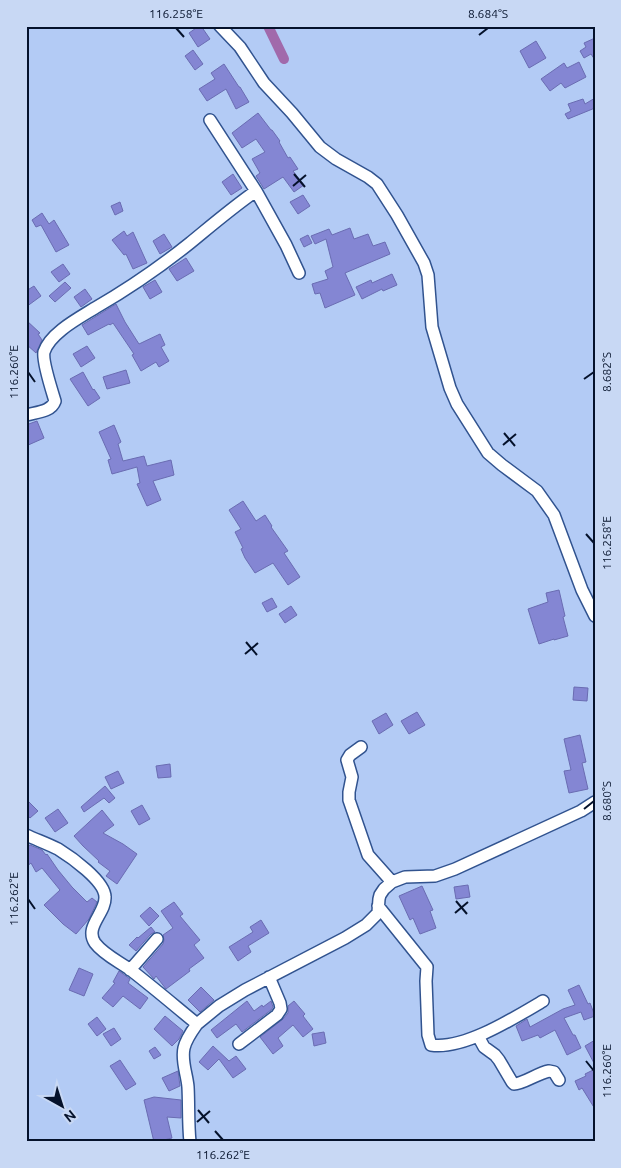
<svg xmlns="http://www.w3.org/2000/svg" width="621" height="1168" viewBox="0 0 621 1168" font-family="Ubuntu,sans-serif">
  <style>
    .lines { fill: none; stroke-linecap: round; stroke-linejoin: round }
    .canal { stroke: #a16aab; stroke-width: 10 }
    .building { fill: #8486d3; stroke: #6a6cb2 }
    .minor-casing { stroke: #31538f; stroke-width: 14 }
    .minor { stroke: #fff; stroke-width: 11 }
    .ticks { fill: none; stroke: #05122b; stroke-width: 2 }
    .neatline { fill: none; stroke: #05122b; stroke-width: 2 }
    .ticks-label { font-size: 12px; text-anchor: middle; fill: #05122b }
  </style>
  <rect width="100%" height="100%" fill="#b3cbf5"/>
  <g class="lines">
    <path class="canal" d="M268,26L284,59"/>
  </g>
  <path class="building" d="M199,26H201L210,39L198,47L189,33Z
    M595,38V60L591,54L584,58L580,51L586,47L584,43Z
    M536,41L546,58L529,68L520,51Z
    M193,50L203,64L195,70L185,56Z
    M579,62L586,77L565,88L561,83L550,91L541,79L564,63L567,68Z
    M224,64L239,87H240L249,102L236,109L226,89L207,101L199,89L215,79L211,73Z
    M595,98V108L568,119L565,114L571,111L568,104L583,99L585,104Z
    M258,113L271,130H272L280,141L279,142L288,158L290,157L298,169L293,171L304,185L294,192L283,177L264,189L256,176L260,173L252,159L265,152L256,139L242,148L232,133Z
    M233,174L242,188L231,195L222,182Z
    M303,195L310,206L298,214L290,202Z
    M120,202L123,211L115,215L111,206Z
    M42,213L49,224L54,220L69,245L56,252L41,225L36,227L32,220Z
    M350,228L354,239L368,234L373,246L385,242L390,254L345,273L355,295L325,308L320,293L315,294L312,284L328,279L325,271L333,267L326,239L315,244L311,236L329,229L332,235Z
    M124,231L127,236L133,232L147,263L133,269L126,254L124,255L112,240Z
    M164,234L172,247L160,254L153,241Z
    M308,235L312,243L304,247L300,239Z
    M186,258L194,271L177,281L169,269Z
    M63,264L70,274L59,282L51,272Z
    M392,274L397,285L383,291L382,289L362,299L356,287L371,280L372,283Z
    M155,280L162,292L150,299L143,287Z
    M65,282L71,288L55,302L49,296Z
    M34,286L41,296L26,307V291Z
    M85,289L92,299L81,307L74,297Z
    M116,304L125,322L139,344L160,334L165,345L161,347L169,361L159,367L156,362L141,371L132,355L134,354L113,323L110,325L109,324L88,335L82,325Z
    M26,320L40,333L38,334L42,340L36,353L26,344Z
    M87,346L95,358L81,367L73,354Z
    M126,370L130,383L107,389L103,377Z
    M83,372L93,390L94,389L100,398L88,406L70,379Z
    M37,421L44,438L26,446V425Z
    M114,425L121,442L118,444L123,461L144,456L147,466L171,460L174,475L153,481L161,500L147,506L137,484L140,483L137,467L112,474L108,460L111,459L99,432Z
    M243,501L256,521L265,515L272,526L271,527L288,551L284,553L300,577L288,585L273,563L255,573L245,558L241,549L243,548L235,532L241,529L229,510Z
    M559,590L565,616L563,617L568,636L554,640V639L539,644L528,609L548,602L546,593Z
    M272,598L277,607L267,612L262,603Z
    M291,606L297,615L285,623L279,614Z
    M574,687L588,688L587,701L573,700Z
    M417,712L425,725L409,734L401,721Z
    M386,713L393,725L379,734L372,721Z
    M580,735L586,762L582,763L588,789L569,793L564,771L571,770L564,739Z
    M170,764L171,777L158,778L156,766Z
    M118,771L124,783L111,789L105,777Z
    M105,786L115,798L109,803L104,798L84,812L81,807Z
    M26,799L38,811L30,818L26,814Z
    M142,805L150,819L139,825L131,811Z
    M58,809L68,823L55,832L45,818Z
    M102,810L114,825L103,833L123,844L137,854L117,884L106,876L110,871L98,862L99,861L83,846L74,836Z
    M30,845L42,850L46,855L47,854L58,870L72,887L87,902L92,898L97,902L89,919L76,934L63,924L44,905L60,890L42,868L36,872L31,863L26,867V848Z
    M468,885L470,897L456,899L454,887Z
    M422,886L433,910L430,911L436,928L420,934L413,918L410,920L399,896Z
    M174,902L183,914L180,916L200,940L194,945L204,958L189,969L190,971L166,989L156,976L154,979L143,967L163,944L164,940L163,935L173,928L161,911Z
    M150,907L159,916L149,926L140,916Z
    M261,920L269,933L248,946L251,952L238,961L229,947L253,932L250,927Z
    M151,927L155,932L151,934L136,951L129,945L137,937L138,938Z
    M79,968L93,974L84,996L69,990Z
    M119,971L130,979L128,983L148,998L140,1009L123,996L113,1007L102,998L115,983L113,982Z
    M579,985L588,1004L590,1003L595,1016L584,1020L581,1012L564,1018L573,1035H575L581,1048L567,1055L555,1030L540,1038L538,1035L522,1041L516,1026L527,1019L530,1027L563,1009L575,1005L568,990Z
    M201,987L214,1000L200,1012L188,1000Z
    M247,1001L254,1011L262,1005L263,1007L271,1001L273,1007L271,1010L242,1032L236,1024L217,1038L211,1030Z
    M294,1001L305,1014L303,1016L313,1029L303,1037L293,1025L278,1038L283,1046L273,1054L260,1037L283,1019L288,1013V1006Z
    M165,1016L183,1031L179,1039L172,1046L154,1029Z
    M97,1017L106,1029L97,1036L88,1024Z
    M114,1028L121,1039L111,1046L103,1034Z
    M324,1032L326,1043L314,1046L312,1034Z
    M595,1040V1065L585,1046Z
    M213,1046L229,1061L236,1056L246,1069L233,1078L219,1059L208,1070L199,1062Z
    M155,1047L161,1055L154,1059L149,1051Z
    M120,1060L136,1084L126,1090L110,1066Z
    M595,1069V1109L582,1088L579,1090L575,1081L586,1076L585,1074Z
    M178,1071L180,1086L169,1091L162,1078Z
    M154,1097L181,1100V1118L167,1117L172,1138L156,1142H154L144,1100Z"/>
  <g class="lines">
    <g class="minor-casing">
      <path id="minor" d="M220,26L240,47L264,83L292,113L320,147L336,159L368,177L377,184L397,215L424,263L428,275L432,327L450,388L457,404L488,453L502,465L537,491L554,515L582,590L595,616
        M210,120L256,191
        M26,415C37,412 51,412 55,401C52,391 42,361 44,352C50,333 79,318 95,308C128,289 160,267 190,243C212,225 233,207 256,191L286,245L299,273
        M361,747L350,755L347,760L352,777L349,792V800L368,855L392,882
        M26,835C37,840 48,844 58,849C71,857 105,881 105,897C106,913 84,927 95,943C104,955 120,962 132,971C154,988 175,1006 197,1024C192,1031 186,1039 184,1048C181,1061 187,1074 188,1087C189,1105 188,1123 190,1142
        M378,906L427,967L426,981L428,1035L431,1045C464,1050 514,1018 543,1001
        M130,970L157,939
        M197,1024L219,1006L245,990L345,938L366,925L376,915L378,912L379,899L380,895L384,889L392,882L405,877L435,876L455,869L581,811L595,802
        M478,1036L484,1047L495,1055L499,1060L512,1082L514,1084C523,1084 538,1073 549,1071L554,1072L559,1080
        M239,1044L277,1015L281,1009L280,1003L269,977"/>
    </g>
    <use href="#minor" class="minor"/>
  </g>
  <path class="ticks" d="M176,28L184,37M479,35L488,28M294,174L305,187M293,186L306,175M28,372L35,382M584,379L594,372M504,433L515,446M503,445L516,434M586,534L594,543M246,642L257,655M245,654L258,643M584,809L594,801M28,899L35,909M456,901L467,914M455,913L468,902M586,1061L594,1071M198,1110L209,1123M197,1122L210,1111M215,1131L223,1140"/>
  <rect width="621" height="1168" fill="none" stroke="#c8d8f4" stroke-width="55"/>
  <g transform="translate(62 1106) rotate(141)" stroke="#c8d8f4" stroke-width="4" paint-order="stroke">
  <path d="M0-4L9 19L0 12L-9 19Z" fill="#05122b"/>
  <text y="-8" font-size="14" font-weight="bold" text-anchor="middle" fill="#05122b">N</text>
  </g>
  <rect x="28" y="28" width="566" height="1112" class="neatline"/>
  <g class="ticks-label">
    <text x="176" y="18">116.258°E</text>
    <text x="488" y="18">8.684°S</text>
    <text transform="translate(607 372) rotate(-90)" y="4">8.682°S</text>
    <text transform="translate(14 372) rotate(-90)" y="4">116.260°E</text>
    <text transform="translate(607 543) rotate(-90)" y="4">116.258°E</text>
    <text transform="translate(607 801) rotate(-90)" y="4">8.680°S</text>
    <text transform="translate(14 899) rotate(-90)" y="4">116.262°E</text>
    <text transform="translate(607 1071) rotate(-90)" y="4">116.260°E</text>
    <text x="223" y="1159">116.262°E</text>
  </g>
</svg>
